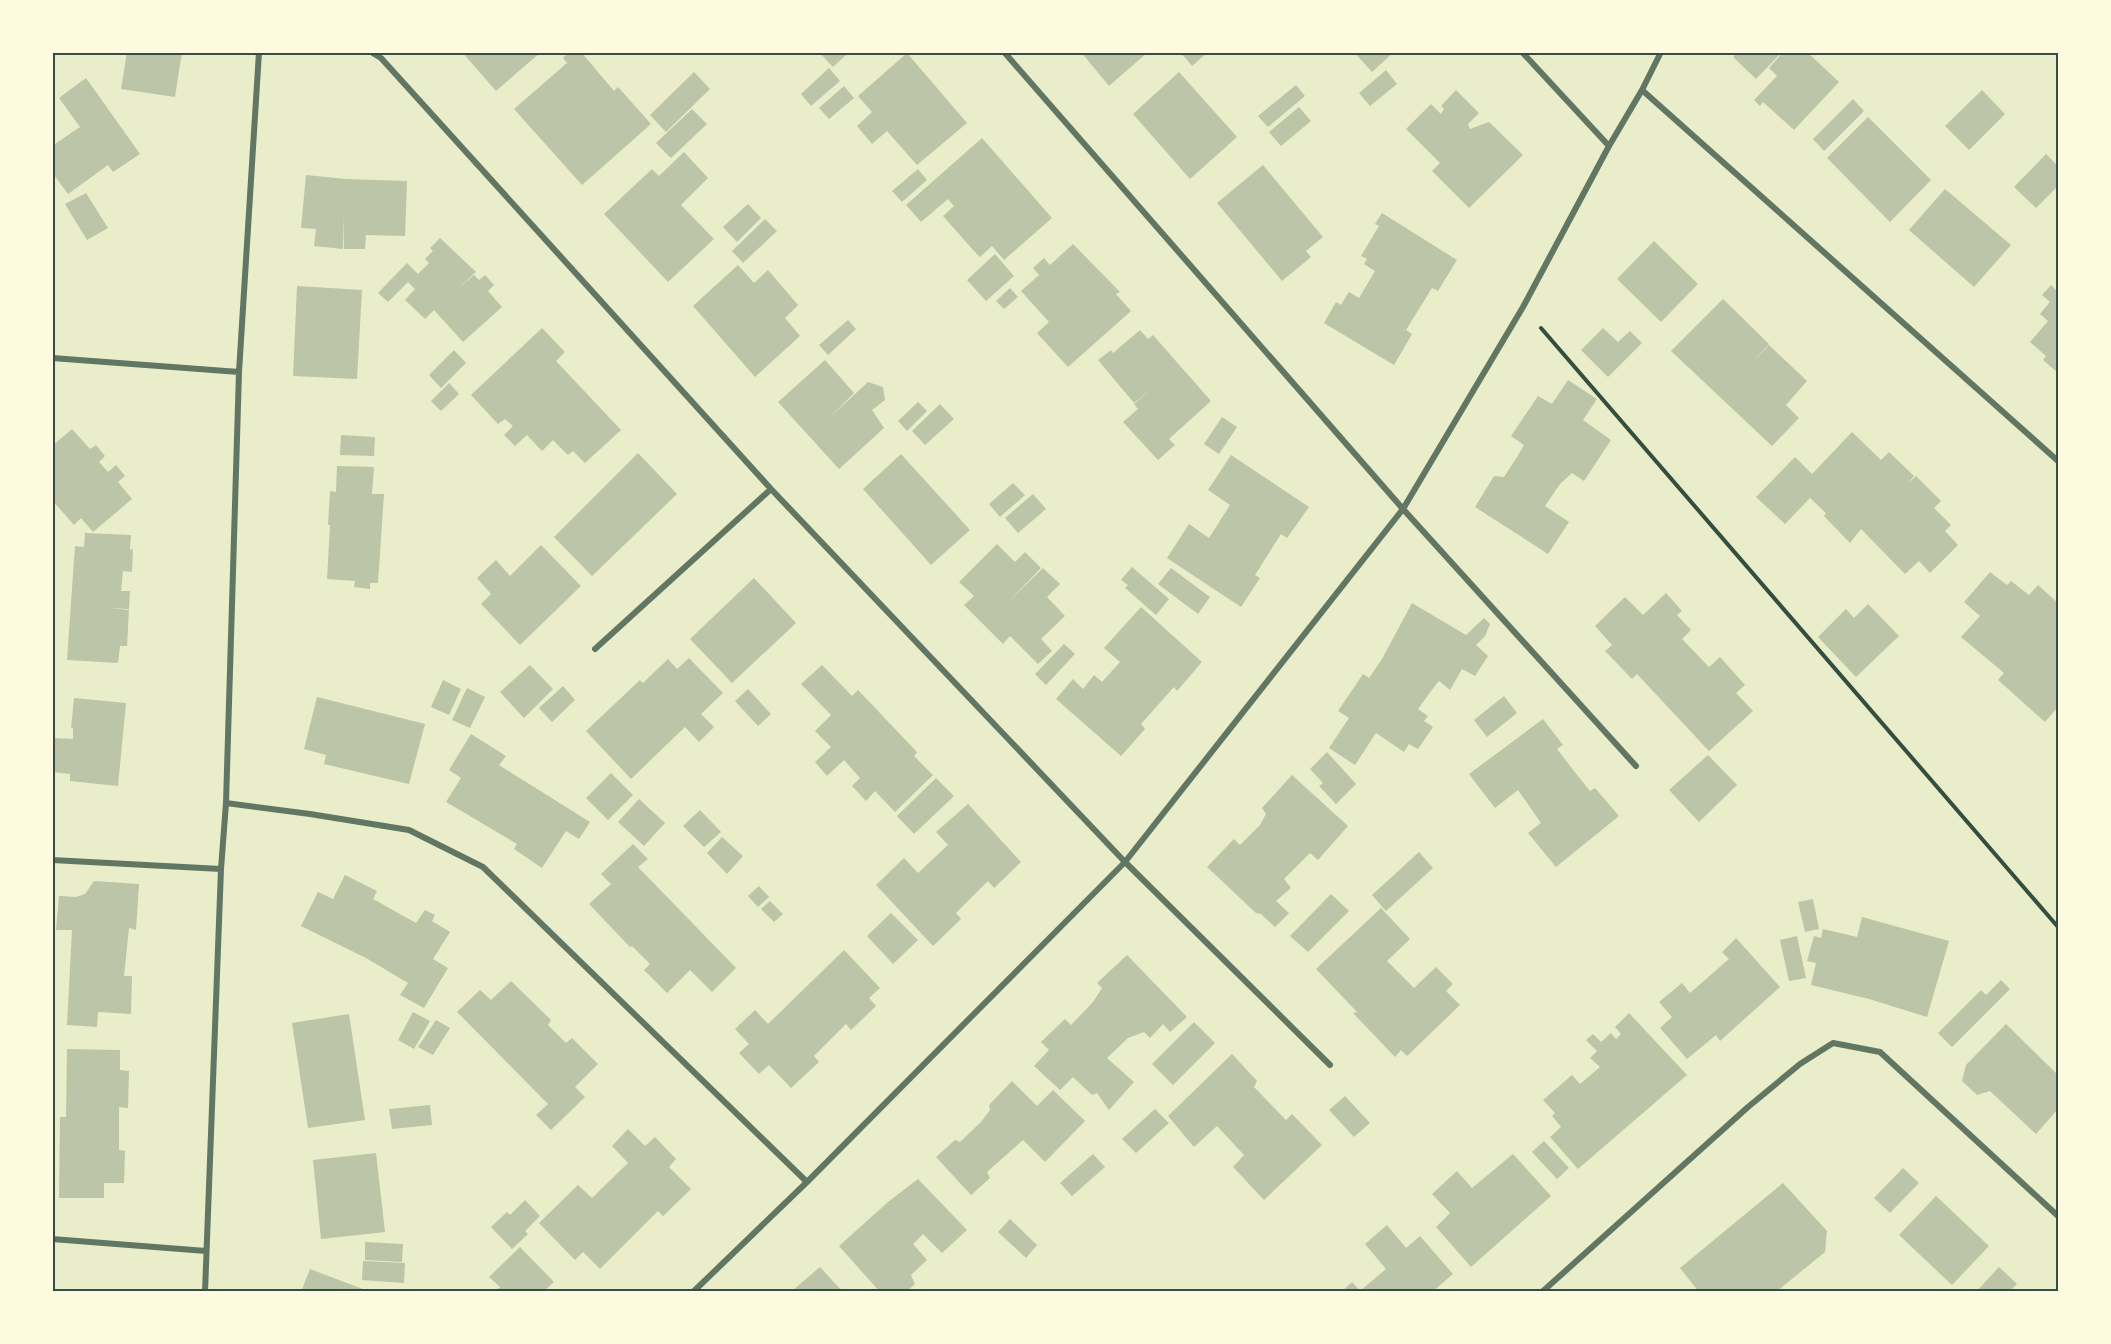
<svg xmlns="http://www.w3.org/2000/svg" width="2111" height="1344" viewBox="0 0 2111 1344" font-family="'Asap Condensed',sans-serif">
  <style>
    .building { fill: #bcc5a7 }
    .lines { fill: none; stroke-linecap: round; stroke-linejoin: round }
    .path { stroke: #344e41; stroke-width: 4 }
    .minor { stroke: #617663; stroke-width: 6 }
    .neatline { fill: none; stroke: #344e41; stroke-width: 2 }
  </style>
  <rect width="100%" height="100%" fill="#e9edc9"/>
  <path class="building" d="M127,52H182L175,97L121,89Z
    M462,52H541L496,91Z
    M569,52H581L614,91L618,87L651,124L582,185L514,109L567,63L563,58Z
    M819,52H849L833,67Z
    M1081,52H1148L1109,86Z
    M1185,52H1208L1192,66L1182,54Z
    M1354,52H1394L1372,72Z
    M1738,52H1782L1756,79L1733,57Z
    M1783,52H1807L1839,82L1794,130L1763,102L1760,106L1754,100L1777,76L1769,68Z
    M907,53L967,123L917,165L887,131L872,144L857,126L872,112L858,96Z
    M829,68L840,81L811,106L801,94Z
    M1386,70L1397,84L1370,106L1359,93Z
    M694,72L710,89L666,132L650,115Z
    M1179,72L1237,137L1190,179L1133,114Z
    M86,78L140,154L113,172L108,165L68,194L52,172V146L80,127L59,98Z
    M1296,85L1305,96L1268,127L1258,116Z
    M844,86L854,98L829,119L819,108Z
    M1456,90L1479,113L1468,124L1470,129L1489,122L1523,155L1469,208L1432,171L1440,163L1406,129L1431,104L1441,114L1444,109L1441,106Z
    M1982,90L2005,114L1969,150L1945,126Z
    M1853,99L1864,111L1824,151L1813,139Z
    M1299,107L1311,121L1281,146L1269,132Z
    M692,109L707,124L671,158L656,143Z
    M1868,117L1931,180L1890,222L1827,158Z
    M982,138L1052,218L1004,260L992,246L980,257L975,252L943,216L954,206L948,199L921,222L906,205Z
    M684,152L708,178L681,205L714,239L668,282L604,214L652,169L659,176Z
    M2046,154L2058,166V186L2036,208L2014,187Z
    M1263,165L1323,237L1306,251L1311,257L1282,281L1217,203Z
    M918,169L927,180L902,202L892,191Z
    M306,175L346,179L407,181L405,236L366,235L365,249H344V215L343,249L314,246L316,229L301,228Z
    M1945,189L2011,245L1974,287L1909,230Z
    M86,193L108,228L87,240L65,204Z
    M748,204L761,218L737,242L723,227Z
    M1382,213L1457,260L1438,291L1432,288L1406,330L1412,334L1394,365L1324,323L1336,302L1341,305L1349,292L1359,298L1375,271L1364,264L1367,259L1361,256L1379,226L1375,224Z
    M765,219L777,231L743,263L732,251Z
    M440,238L476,272L457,289L474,275L479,280L485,275L494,285L488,291L502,307L463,342L434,310L425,319L405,300L415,289L408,282L388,302L378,293L407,263L418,274L429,263L425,259L433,251L430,248Z
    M1654,241L1698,284L1661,322L1617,279Z
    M1073,244L1120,292L1116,294L1131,311L1068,367L1037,333L1049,322L1021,291L1039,275L1033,268L1044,258L1050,265Z
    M995,254L1014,276L986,301L967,280Z
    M738,265L754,283L768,270L798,305L785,318L800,336L755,377L693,306Z
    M2051,285L2058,292V373L2043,360L2046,356L2030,342L2048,321L2040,314L2050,302L2042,295Z
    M297,286L362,290L357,379L293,376Z
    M1010,288L1018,297L1004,309L996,301Z
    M1723,299L1769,344L1748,367L1769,345L1807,381L1786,405L1799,418L1772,446L1671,351Z
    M848,320L856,329L828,355L819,345Z
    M542,328L565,352L556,361L621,430L585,463L573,451L568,455L553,440L542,451L527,435L515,446L504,435L513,426L505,419L498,424L471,395Z
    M1603,328L1618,342L1630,331L1642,343L1608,377L1581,350Z
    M1140,330L1148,339L1153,335L1211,401L1169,439L1175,445L1158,460L1123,422L1138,409L1134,404L1150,390L1134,403L1098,360L1111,350L1113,353Z
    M454,350L466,363L441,388L429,375Z
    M825,360L854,393L829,418L868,382L883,387L885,400L872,410L884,428L839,469L778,402Z
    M1568,380L1597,399L1583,420L1611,440L1584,481L1572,473L1560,484L1545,506L1569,522L1548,554L1475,507L1494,476L1504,477L1517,457L1524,445L1511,436L1538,396L1552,404Z
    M449,383L459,394L441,411L431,401Z
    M918,402L927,411L907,431L898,421Z
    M940,404L954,419L925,445L912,431Z
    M1222,417L1237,427L1219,454L1204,444Z
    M72,429L90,449L96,445L105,456L99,462L108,472L116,465L125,476L118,482L132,499L93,532L81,518L74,525L52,500V446Z
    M1852,432L1881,460L1889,452L1914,476L1908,483L1916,476L1941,501L1934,508L1951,525L1945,531L1958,545L1930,573L1919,561L1905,574L1861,529L1850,543L1824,516L1826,513L1810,498L1785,524L1756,497L1795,457L1812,474Z
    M341,435L375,437L374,456L340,455Z
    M638,453L677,494L592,576L554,537Z
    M901,454L970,530L931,565L863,489Z
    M1231,455L1309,507L1287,538L1281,534L1255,575L1260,578L1241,607L1167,558L1189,524L1209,538L1230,505L1208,490Z
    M337,466L374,467L372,494H384L378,583H370V589L354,587L355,581L327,579L330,525H328L330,491L336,492Z
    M1013,483L1025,495L1000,517L989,504Z
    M1033,494L1046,509L1018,533L1005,518Z
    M85,533L131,535L130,550L133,549L132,572L123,571L121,591H130L129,609L108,608L129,610L127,646H120L118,663L67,660L75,546L84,547Z
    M997,544L1015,562L1025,552L1041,568L1007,603L1043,568L1060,584L1047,597L1065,616L1041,639L1052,651L1038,664L1010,636L1003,644L964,605L974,596L959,582Z
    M541,545L581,586L520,645L481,604L491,594L477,578L496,560L510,576Z
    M1132,567L1169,599L1156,615L1125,588L1128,585L1121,580Z
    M1171,568L1210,597L1198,614L1158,584Z
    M1990,572L2007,585L2011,581L2029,595L2038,585L2058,603V707L2045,722L1998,680L2004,673L1961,637L1980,616L1964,602Z
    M754,578L796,623L732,683L690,639Z
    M1666,593L1682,611L1677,615L1691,630L1682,639L1709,667L1720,657L1745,685L1736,693L1753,711L1709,751L1637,674L1632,679L1605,651L1612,645L1595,626L1625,597L1643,615Z
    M1412,603L1466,635L1484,618L1490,624L1485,636L1476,645L1488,656L1475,676L1462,669L1450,690L1439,681L1431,691L1418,709L1428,716L1424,721L1433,727L1418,749L1409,744L1404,752L1376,733L1355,765L1329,748L1349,718L1338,711L1363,674L1369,678L1382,659Z
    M1868,604L1899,636L1856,677L1818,637L1846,609L1854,618Z
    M1141,607L1202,662L1177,691L1174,687L1141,724L1145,729L1121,756L1056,699L1073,679L1083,689L1094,675L1102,682L1120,662L1104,648Z
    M1064,644L1075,654L1046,685L1035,674Z
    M689,658L723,693L701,714L714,727L699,742L685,727L631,779L586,731L640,680L643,683L668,659L677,669Z
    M530,665L553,689L524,718L500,692Z
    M822,665L852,696L858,690L917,752L914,756L933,775L895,812L875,791L866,801L852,786L860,778L844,760L827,776L815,762L831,747L815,731L831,715L801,684Z
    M443,680L461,689L449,715L431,707Z
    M563,686L575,700L552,722L539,708Z
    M467,688L485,697L470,728L452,720Z
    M748,689L771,714L758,726L735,701Z
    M1504,696L1517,713L1487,737L1474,720Z
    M317,697L425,724L409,784L324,764L326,755L304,749Z
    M74,698L126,703L118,786L70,781V774L52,772L54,738L73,739V728H71Z
    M1543,719L1563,745L1557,749L1574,771L1590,791L1595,788L1619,816L1556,867L1528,833L1541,823L1518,790L1495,808L1469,774Z
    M471,734L506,756L499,765L590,822L579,839L566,831L542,868L514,849L517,844L446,802L461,778L449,770Z
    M1327,752L1356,784L1336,804L1319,786L1323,783L1310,769Z
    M1708,755L1737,785L1699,822L1669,790Z
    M611,773L633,795L608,820L586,798Z
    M1292,775L1348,826L1318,860L1310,853L1284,879L1291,888L1276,901L1289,913L1275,927L1261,914L1256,913L1207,867L1234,839L1240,845L1260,825L1266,814L1262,808Z
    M936,778L954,796L914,834L897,816Z
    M639,799L665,823L644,846L618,822Z
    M968,804L1021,862L994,888L988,881L956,913L961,919L933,946L876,885L904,858L918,873L948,845L936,832Z
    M700,810L721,832L704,847L683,826Z
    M722,837L743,856L727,874L707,853Z
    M633,844L648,859L638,867L736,968L712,992L690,970L667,993L644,970L650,964L632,946L630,947L589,904L611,884L601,874Z
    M1419,852L1433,868L1386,911L1372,895Z
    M345,875L377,891L373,899L416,923L425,910L435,915L432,921L450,932L433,959L448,968L424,1008L400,995L408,983L366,958L301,926L318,892L333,899Z
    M94,881L139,884L136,930L129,928L124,976H132L131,1014L98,1012L97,1027L67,1025L72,930H56L59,896L76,897L85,894Z
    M759,886L769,897L758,907L748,896Z
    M1331,894L1349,911L1308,952L1290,936Z
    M1813,899L1819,929L1805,932L1798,902Z
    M770,901L783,914L774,922L761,909Z
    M1381,908L1410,939L1387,961L1414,988L1436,967L1453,984L1446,991L1460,1005L1407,1056L1401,1050L1395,1057L1353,1013L1357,1012L1316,969Z
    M891,913L918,940L893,964L867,936Z
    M1862,917L1949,941L1927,1017L1869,999L1811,985L1816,963L1807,961L1814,936L1821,938L1823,929L1857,937Z
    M1797,936L1806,978L1789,981L1780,940Z
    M1736,938L1780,987L1720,1041L1716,1035L1687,1059L1660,1028L1672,1017L1659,1002L1682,983L1690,993L1729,959L1722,952Z
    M844,950L880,988L869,998L876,1006L851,1030L846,1024L814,1056L819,1062L791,1088L769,1065L759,1074L739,1053L749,1044L735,1029L755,1010L768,1024Z
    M1127,955L1187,1017L1170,1032L1163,1024L1150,1038L1144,1032L1128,1038L1107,1058L1134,1082L1109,1110L1097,1093L1092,1095L1073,1077L1060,1090L1034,1066L1049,1050L1041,1042L1065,1019L1071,1025L1093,1002L1102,988L1097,983Z
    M2001,980L2010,989L1952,1047L1938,1033L1981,990L1986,995Z
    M511,981L551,1020L548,1025L566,1043L572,1038L598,1064L575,1087L585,1097L551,1130L536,1115L548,1104L457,1012L480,990L491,1000Z
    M413,1012L430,1021L414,1049L398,1040Z
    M1629,1013L1687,1075L1578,1169L1550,1137L1561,1127L1552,1116L1555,1113L1543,1100L1572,1075L1580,1084L1600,1067L1590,1058L1597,1051L1586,1040L1593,1034L1601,1042L1611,1033L1616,1039L1621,1034L1615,1027Z
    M349,1014L365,1120L308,1128L292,1023Z
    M436,1020L450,1028L433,1055L418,1047Z
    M1194,1022L1215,1043L1173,1085L1152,1064Z
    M2006,1024L2058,1075V1109L2036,1134L1990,1091L1977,1095L1962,1081L1966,1065Z
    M67,1049L120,1050V1070L129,1071L128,1108L119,1107V1150L125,1151L124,1183H104V1198H59L60,1117H66Z
    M1232,1054L1257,1081L1254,1087L1286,1120L1292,1114L1322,1145L1264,1200L1233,1167L1244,1155L1217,1126L1194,1147L1168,1116Z
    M1012,1081L1037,1106L1053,1090L1085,1121L1045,1162L1023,1140L987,1172L990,1178L971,1195L936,1157L955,1140L960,1142L981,1122L990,1110L989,1105Z
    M1345,1096L1370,1123L1354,1137L1329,1110Z
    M430,1105L432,1125L392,1129L389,1109Z
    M1155,1109L1169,1123L1136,1153L1122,1139Z
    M628,1129L645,1146L655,1137L676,1159L669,1167L691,1189L663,1216L658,1211L600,1269L583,1252L575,1260L539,1223L578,1185L592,1198L628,1163L612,1146Z
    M1544,1141L1569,1168L1557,1179L1532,1152Z
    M376,1153L385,1232L321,1239L313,1160Z
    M1093,1154L1105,1167L1072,1196L1060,1183Z
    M1513,1154L1551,1196L1471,1267L1436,1227L1450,1213L1432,1194L1457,1171L1472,1188Z
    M1903,1168L1919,1183L1890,1213L1874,1198Z
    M918,1179L967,1230L942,1253L923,1234L913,1244L927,1260L911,1275L915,1284L906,1292H880L839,1246L888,1202Z
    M1783,1183L1827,1231L1825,1252L1776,1292H1699L1680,1268Z
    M1936,1196L1989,1246L1952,1285L1899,1235Z
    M525,1200L540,1216L525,1231L528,1234L512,1249L491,1227L507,1212L510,1215Z
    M1010,1219L1037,1245L1026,1258L998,1232Z
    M1387,1225L1406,1248L1420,1236L1453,1274L1432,1292H1341L1352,1282L1360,1291L1386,1269L1365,1244Z
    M365,1242L403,1244L402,1262L365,1260Z
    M520,1247L554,1282L543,1292H495L500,1287L489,1277Z
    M363,1261L405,1263L404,1283L362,1280Z
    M820,1267L843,1292H791L800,1284Z
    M1999,1267L2017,1284L2009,1292H1976Z
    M310,1269L368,1291V1292H301Z"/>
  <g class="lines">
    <path class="path" d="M1541,328L2058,927"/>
    <path class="minor" d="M371,52L381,58L771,489L1125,862L1330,1065
      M1004,52L1403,509L1636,766
      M1522,52L1609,146
      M1642,90L2058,461
      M52,358L239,372
      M595,649L771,489
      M226,803L310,814L409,830L483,867L807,1182
      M52,860L221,869
      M52,1239L206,1251
      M205,1292L221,869L226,803L239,372L259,52
      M693,1292L807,1182L1125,862L1403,509L1523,307L1609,146L1642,90L1661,52
      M1542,1292L1748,1107L1800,1064L1833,1043L1880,1052L2058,1216"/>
  </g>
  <rect width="2111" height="1344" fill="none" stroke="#fefae0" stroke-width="108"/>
  <rect x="54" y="54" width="2003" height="1236" class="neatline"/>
</svg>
